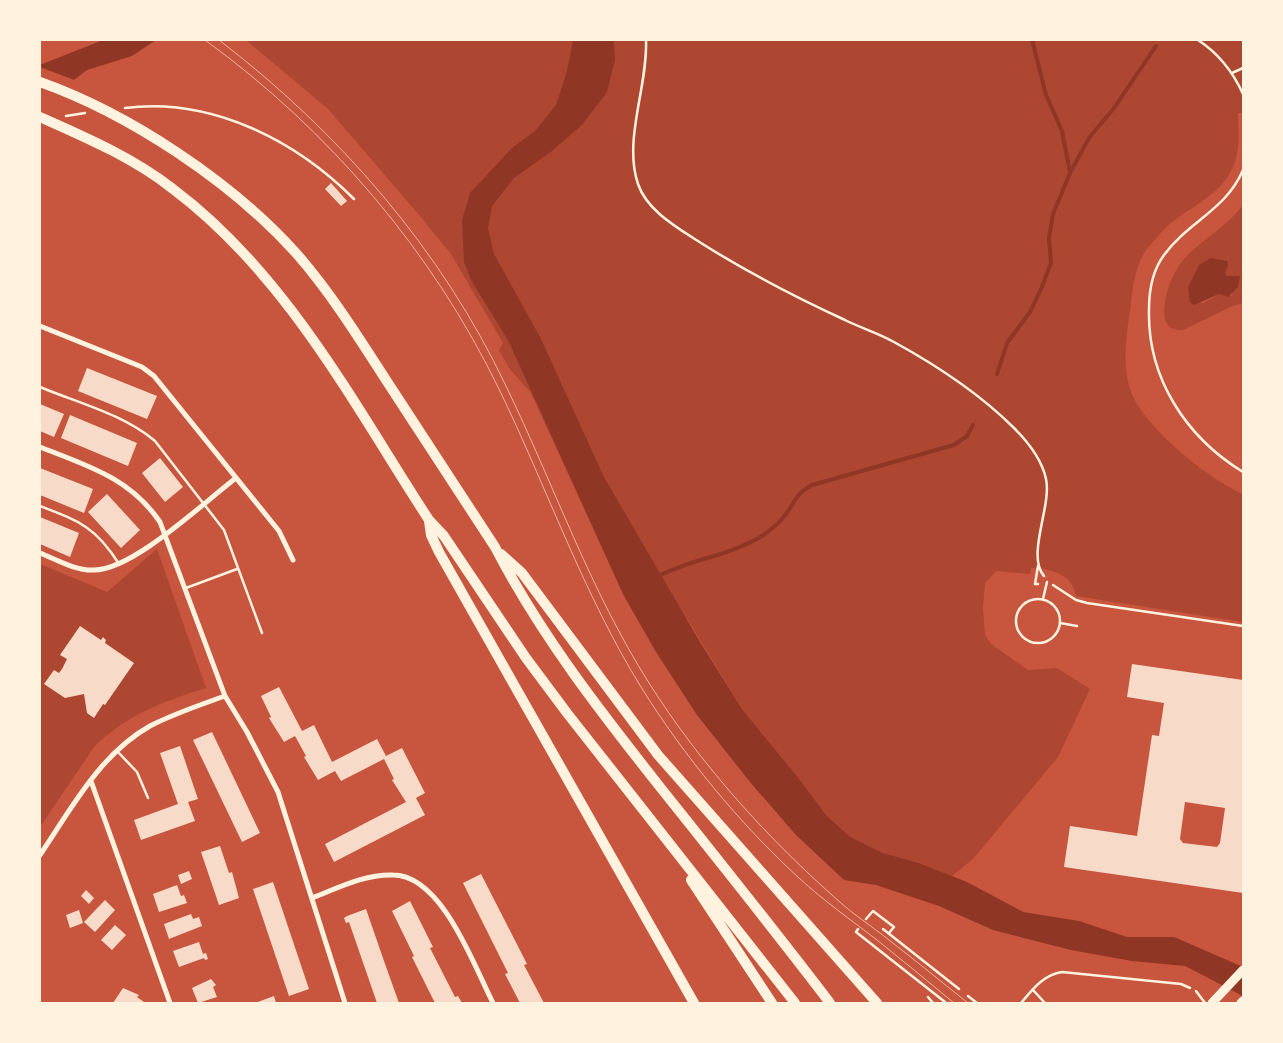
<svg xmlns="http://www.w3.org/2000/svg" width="1283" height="1043" viewBox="0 0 1283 1043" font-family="Barlow,sans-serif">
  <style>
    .green { fill: #ae4732; fill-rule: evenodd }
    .water { fill: #8f3625 }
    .pier { fill: #c8553d }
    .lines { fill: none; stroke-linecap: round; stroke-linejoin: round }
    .stream { stroke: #8f3625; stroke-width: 4 }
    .building { fill: #f7dbc8; fill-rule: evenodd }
    .path { stroke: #fff3e0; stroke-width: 2.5 }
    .service { stroke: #fff3e0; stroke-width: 2.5 }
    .minor { stroke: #fff3e0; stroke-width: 5 }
    .primary { stroke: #fff3e0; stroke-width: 9 }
    .motorway { stroke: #fff3e0; stroke-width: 10 }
    .tram { stroke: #e9b49f; stroke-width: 1 }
  </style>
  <rect width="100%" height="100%" fill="#c8553d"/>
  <path class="green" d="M246,40H1243V113H1238C1238,128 1240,143 1236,158C1228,189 1200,202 1176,219C1165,227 1150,244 1143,255C1134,272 1132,292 1130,311C1126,335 1123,363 1129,386C1139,424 1208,479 1243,494V622L1076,596C1072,573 1051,569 1031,568L1030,574L996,571L985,583L983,608L985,635L991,644L1028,670L1057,668L1090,689L1058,757L974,858L952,876L919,863L883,853L849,836L826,815L800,780L742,709L686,617L624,596L531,393L509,368L499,350L503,343L451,254L419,215L328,109Z
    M1243,205V303L1233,306L1183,330C1175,331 1168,328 1165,320C1163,311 1165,301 1167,293C1178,247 1216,240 1243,205ZM1225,272L1227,276H1232L1234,291L1231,296L1219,294L1203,303L1190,299Z
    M157,549L206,688C162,702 128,714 94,747L40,827V564L107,592Z"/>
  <path class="water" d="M103,40H156L132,56L87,70L71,82L40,93V65Z
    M573,40H614L615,60L607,92L582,125L552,151L514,178L492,206L488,228L494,254L540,337L604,477L700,642L742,709L800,780L826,815L849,836L883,853L919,863L967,882L1023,912L1079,921L1127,937H1174L1243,967V996L1185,966L1132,961L1071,950L993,930L939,906L876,885L844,880L796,835L750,782L697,715L656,652L624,596L509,342L471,280L464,262L462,220L470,193L512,148L535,131L556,105L567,71Z
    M1211,258L1227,261L1228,266L1225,272L1227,276H1240L1238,287L1228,297L1219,294L1194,305L1190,302L1188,288L1192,279L1199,265Z"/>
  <path class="pier" d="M40,67L77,81L49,94L40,96Z"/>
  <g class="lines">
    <path class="stream" d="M1032,40L1046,95L1062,131L1070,172
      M997,374L1007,343L1030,312L1042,287L1051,263L1049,238L1053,214L1070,173L1089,138L1114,108L1156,46
      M659,576C693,558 727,557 762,536C769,531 777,525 782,519C795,505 793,495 812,485L954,445L967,436L973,425"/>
  </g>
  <path class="building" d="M331,183L347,201L341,206L325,189Z
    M87,368L157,396L147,419L78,391Z
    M40,404L64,414L54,437L40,431Z
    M70,415L137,443L128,466L61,438Z
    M160,458L183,487L165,502L142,473Z
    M40,468L93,489L84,513L40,495Z
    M107,494L140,530L121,548L88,512Z
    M40,517L79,533L70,557L40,544Z
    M80,626L101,640L103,637L106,640L105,643L134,663L105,705L103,704L94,718L87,713L84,694L65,698L44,684L54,670L59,673L62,669L67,659L60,655Z
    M1132,664L1243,680V893L1064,867L1070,826L1137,836L1152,735L1159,736L1164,703L1127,697ZM1185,802L1225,808L1220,843L1217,847L1183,843L1180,839Z
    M279,687L302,731L314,725L332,762L377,739L386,756L402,748L425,793L416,798L425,815L334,862L325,844L406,802L392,780L394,779L384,759L341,781L335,771L318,780L304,757L306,756L295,736L284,742L269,718L271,717L261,696Z
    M212,732L260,833L242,842L193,740Z
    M180,746L198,799L188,802L195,821L141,840L134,820L178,804L160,753Z
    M220,846L229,873L232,872L239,898L219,905L201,852Z
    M189,871L192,879L181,884L178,875Z
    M481,874L527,964L524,965L544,1003H520L505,974L508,973L463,883Z
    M273,882L309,989L289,996L253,889Z
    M177,885L181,896L184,895L187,903L159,912L153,894Z
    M86,890L94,898L89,904L81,896Z
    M105,900L115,910L95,932L84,922Z
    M410,901L433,947L430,948L455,997L458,996L462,1003H435L412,957L414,956L392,911Z
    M366,909L384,961L399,1003H377L349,922L346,923L344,918L347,916Z
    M79,910L83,923L70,928L66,915Z
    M191,914L193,919L199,917L202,926L169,939L164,924Z
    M115,925L126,935L112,950L101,940Z
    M199,942L203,954L206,953L208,959L205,960L204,958L179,967L173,951Z
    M211,979L216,985L213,987L217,997L198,1003L192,988Z
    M123,988L139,995L137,997L144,1002L113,1003Z
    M274,996L276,1003H255Z"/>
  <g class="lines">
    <path class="path" d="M646,40C648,86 623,140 638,184C647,211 678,228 701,243C747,272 795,297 845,320C861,328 878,333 894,342C936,365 980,394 1014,428C1028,442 1042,460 1046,479C1052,506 1026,555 1044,576
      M125,108C211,97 295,140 354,199
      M66,116L85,113
      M1038,566L1035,584H1038
      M1053,585L1076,600L1087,603L1243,626
      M866,919L873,911L894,927L889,933
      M858,929L856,932L945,1002
      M883,929L959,989
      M1033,990L1045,1003
      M968,996L977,1003
      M928,997L933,1003
      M1021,1003C1033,989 1043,975 1062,972L1181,984L1190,988"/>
    <path class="service" d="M1198,40C1218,53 1233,72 1243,94
      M1232,73L1243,68
      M1243,170C1226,210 1189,221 1164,255C1153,270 1149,290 1149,309C1147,378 1186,437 1243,472
      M40,387C78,403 123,414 155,441L224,530L262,633
      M40,506C79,521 96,527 119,564
      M186,588L237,569
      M1016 621a22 22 0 1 1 44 0a22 22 0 1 1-44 0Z
      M1043,599L1047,582
      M1060,623L1077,626
      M117,751L137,772L148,798
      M1196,991L1205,1003"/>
    <path class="minor" d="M40,326L142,367L154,376L279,531L293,560
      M40,447C88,466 130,478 160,522L225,696L247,732L278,792L345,1003
      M40,553C57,560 76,571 94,570C133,570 203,503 236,478
      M91,781L170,1003
      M40,855C71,809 100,754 150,726C173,714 200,705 225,696
      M312,898C338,888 365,874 393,875C442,875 474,966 493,1003"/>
    <path class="primary" d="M1212,1003L1243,970
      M1241,1003L1243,1001"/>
    <path class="motorway" d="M40,82C130,114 232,182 296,253C331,293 359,338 388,383C423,437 459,492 495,547C541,636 603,715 664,792C720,862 776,932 830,1003
      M40,117C85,137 134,158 173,189C286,274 353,403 429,520L444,536L526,658L567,713L795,1003
      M429,521L431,535L439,552L694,1003
      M501,554L522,573L658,755L877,1003
      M691,880L772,1003"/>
    <path class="tram" d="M205,40C329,130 432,251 499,389C547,488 583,593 641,687C684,756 739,823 799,878C824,901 851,920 877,940C903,961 929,982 954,1003
      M219,40C339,132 441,249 506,386C554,485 590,590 649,683C701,765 768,839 841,903C853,914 867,923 880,933C910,956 939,980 968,1003"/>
  </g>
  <rect width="1283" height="1043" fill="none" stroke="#fff3e0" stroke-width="82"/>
</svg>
